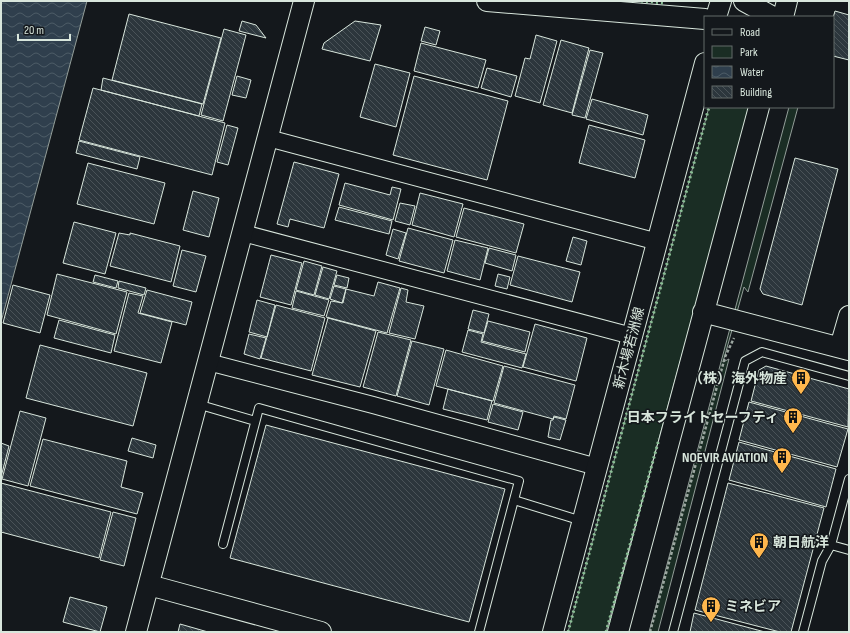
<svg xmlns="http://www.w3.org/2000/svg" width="850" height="633" viewBox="0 0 850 633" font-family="'Sofia Sans Condensed','Noto Sans JP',sans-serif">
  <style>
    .green { fill: #1a2d24; stroke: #939e99 }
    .water { fill: url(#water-waves); stroke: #939e99 }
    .building { fill: url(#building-back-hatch); stroke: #d8e6dc }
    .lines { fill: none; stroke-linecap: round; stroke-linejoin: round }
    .service-casing { stroke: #d8e6dc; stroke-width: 10 }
    .minor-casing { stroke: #d8e6dc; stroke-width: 18 }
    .tertiary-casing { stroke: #d8e6dc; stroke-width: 22 }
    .path { stroke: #9da8a2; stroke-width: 2.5; stroke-dasharray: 3 2; stroke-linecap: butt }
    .service { stroke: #14181c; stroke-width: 8 }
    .minor { stroke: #14181c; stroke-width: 16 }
    .tertiary { stroke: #14181c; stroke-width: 20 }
    .hedge { stroke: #8ac095; stroke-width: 3; stroke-dasharray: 2 3; stroke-linecap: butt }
    .labels { text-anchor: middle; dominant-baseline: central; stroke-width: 3; stroke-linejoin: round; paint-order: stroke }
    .street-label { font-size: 14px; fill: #d8e6dc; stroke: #14181c }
    .poi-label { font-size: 14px; font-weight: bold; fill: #d8e6dc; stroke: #14181c; text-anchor: end }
  </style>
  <defs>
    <pattern id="water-waves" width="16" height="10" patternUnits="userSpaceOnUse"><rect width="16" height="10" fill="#2f3f4d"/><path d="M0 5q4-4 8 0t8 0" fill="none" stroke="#4c5b66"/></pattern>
    <pattern id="building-back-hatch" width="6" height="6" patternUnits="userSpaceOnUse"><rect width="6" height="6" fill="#2c363c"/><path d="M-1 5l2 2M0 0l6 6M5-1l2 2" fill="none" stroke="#4a5358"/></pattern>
  </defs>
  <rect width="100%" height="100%" fill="#14181c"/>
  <path class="green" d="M709,107H750L606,632H568Z
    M789,107H798L748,292L744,287L723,362L729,359L658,632H649Z"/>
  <path class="water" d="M1,1H87L1,322Z"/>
  <path class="building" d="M835,11L849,15V60L833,56V18Z
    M129,14L221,38L203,104L112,80Z
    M242,21L256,25L266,38L239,31Z
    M355,21L381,25L370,61L322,49L324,43Z
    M425,27L440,31L436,45L421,41Z
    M224,29L246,35L223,121L201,115Z
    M536,35L557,41L540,103L515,96L525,58L530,59Z
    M561,40L589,48L572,113L543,105Z
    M421,43L486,60L478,88L414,71Z
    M590,50L603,53L585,118L572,115Z
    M375,64L410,73L396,127L360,117Z
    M487,68L517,76L511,97L481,88Z
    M237,76L251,80L246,98L232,95Z
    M414,76L508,101L487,180L393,155Z
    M103,78L202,104L199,116L101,90Z
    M93,88L225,123L212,175L79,140Z
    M592,99L648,115L643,135L586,119Z
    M227,125L238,128L228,165L217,162Z
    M589,125L645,140L635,178L579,163Z
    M79,141L140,157L137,169L76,153Z
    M795,158L838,169L802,305L763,294L760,289Z
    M294,162L339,174L324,228L290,219L288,227L277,224Z
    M88,163L165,183L154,224L77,204Z
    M345,183L390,195L392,187L401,189L393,220L339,205Z
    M193,191L219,198L209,237L183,230Z
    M420,193L463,204L454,237L412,225Z
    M400,203L415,206L410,225L395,221Z
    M339,207L392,221L389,234L335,220Z
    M464,208L524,224L516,253L456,237Z
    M74,222L116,233L105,274L63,263Z
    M408,228L453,240L444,273L399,261Z
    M393,229L406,233L398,259L386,255Z
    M119,233L130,235V233L180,246L171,282L110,266Z
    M573,237L587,241L581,265L566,261Z
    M455,240L488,248L480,280L447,271Z
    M489,248L516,255L512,271L485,263Z
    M182,250L206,256L196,292L173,286Z
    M271,255L302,263L291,305L260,297Z
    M518,256L580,272L572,302L510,285Z
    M304,261L322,266L314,295L296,290Z
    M323,267L337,271L329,299L315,295Z
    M57,274L127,292L116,334L47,315Z
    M498,274L510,277L507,289L495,286Z
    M95,275L118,281L116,288L93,282Z
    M337,275L349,278L347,288L334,285Z
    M119,281L146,288L144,295L118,288Z
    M378,282L400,288L387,333L326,317L331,301L343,303L346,289L374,296Z
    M13,285L50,295L40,333L3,323Z
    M334,286L346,289L342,303L330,299Z
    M401,288L408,290L406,302L424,306L415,339L389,333Z
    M147,290L192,302L186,325L140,313Z
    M296,291L329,300L324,316L292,308Z
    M129,293L143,296L138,313L172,322L161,363L114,351Z
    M257,300L275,305L267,337L249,332Z
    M276,305L325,318L311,371L261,358Z
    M473,310L489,314L484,333L468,329Z
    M328,318L376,331L360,387L312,375Z
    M59,320L115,335L111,353L54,338Z
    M488,321L530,332L525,352L482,341Z
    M535,324L587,338L576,381L523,367Z
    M468,330L483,334L481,342L526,354L522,368L462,352Z
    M378,332L411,340L396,396L363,387Z
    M249,334L266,338L260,359L244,354Z
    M412,341L444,349L429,405L397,396Z
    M40,345L147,373L133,426L26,398Z
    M446,350L503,366L493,401L436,386Z
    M504,366L575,385L566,419L554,416L553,419L494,403Z
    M766,366L849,389L848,427L751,401L759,370Z
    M448,389L492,401L487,420L443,409Z
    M749,402L848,429L837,467L739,440Z
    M493,404L523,412L518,430L488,422Z
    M20,411L46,418L28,486L2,479Z
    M554,417L566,420L560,440L548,437L551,420H553Z
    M266,425L505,489L469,622L230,558Z
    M132,438L156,445L153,458L128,451Z
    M43,439L127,461L121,487L143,493L137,514L30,486Z
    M739,442L836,469L826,507L729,480Z
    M1,443L9,446L1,477Z
    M1,483L111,512L99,558L1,532Z
    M728,483L824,508L791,632H780L695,610Z
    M113,512L136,518L124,566L100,560Z
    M70,597L107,607L100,632L63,622Z
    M694,613L765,632H690Z
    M180,624L208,632H178Z"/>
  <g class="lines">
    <g class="service-casing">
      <path id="service" d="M197,404L255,421
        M514,500L582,521
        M223,544L259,408L519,481L479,632
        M831,545L849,479
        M673,632L745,361L762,352L849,376
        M803,632L822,561L831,545L849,550"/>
    </g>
    <g class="minor-casing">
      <path id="minor" d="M268,138L658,242
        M243,233L632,336
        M208,362L373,405L597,467"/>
    </g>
    <g class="tertiary-casing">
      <path id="tertiary" d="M487,1L705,19
        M744,1L773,17
        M716,17L721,1
        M783,17L787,1
        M703,312L849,350
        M840,347L849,316
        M149,585L321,632
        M136,632L304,1
        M553,632L705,63
        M618,632L759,107"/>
    </g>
    <path class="path" d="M650,632L725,357L734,338"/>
    <use href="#service" class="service"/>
    <use href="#minor" class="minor"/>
    <use href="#tertiary" class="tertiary"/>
    <path class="hedge" d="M641,1L664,3L665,1
      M568,632L709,107
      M606,632L659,439"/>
  </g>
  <defs>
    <g id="building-pin" transform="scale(1)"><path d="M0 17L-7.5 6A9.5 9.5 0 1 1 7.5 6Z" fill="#ffb74d" stroke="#14181c"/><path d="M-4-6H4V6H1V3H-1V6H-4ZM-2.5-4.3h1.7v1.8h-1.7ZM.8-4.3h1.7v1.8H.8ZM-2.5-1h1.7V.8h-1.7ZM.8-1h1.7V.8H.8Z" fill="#111"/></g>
  </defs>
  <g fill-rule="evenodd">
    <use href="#building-pin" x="801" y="378"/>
    <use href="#building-pin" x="793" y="417"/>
    <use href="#building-pin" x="782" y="457"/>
    <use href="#building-pin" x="759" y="542"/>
    <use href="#building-pin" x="711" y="606"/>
  </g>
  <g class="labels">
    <g class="street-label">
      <text transform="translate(629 348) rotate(-75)">新木場若洲線</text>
    </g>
    <g class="poi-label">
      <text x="787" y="378">（株）海外物産</text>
      <text x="779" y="417">日本フライトセーフティ</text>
      <text x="768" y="457">NOEVIR AVIATION</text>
      <text x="773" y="542" text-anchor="start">朝日航洋</text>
      <text x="725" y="606" text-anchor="start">ミネビア</text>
    </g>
  </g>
  <rect width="850" height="633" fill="none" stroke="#d8e6dc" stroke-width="4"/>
  <rect x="704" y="16" width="130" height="92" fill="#14181c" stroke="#626a69"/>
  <rect x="712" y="29" width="20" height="6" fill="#14181c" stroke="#626a69"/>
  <text x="740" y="36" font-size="12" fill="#d8e6dc">Road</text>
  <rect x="712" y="46" width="20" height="12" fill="#1a2d24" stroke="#626a69"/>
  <text x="740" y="56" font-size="12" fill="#d8e6dc">Park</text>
  <rect x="712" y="66" width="20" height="12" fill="url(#water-waves)" stroke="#626a69"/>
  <text x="740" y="76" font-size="12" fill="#d8e6dc">Water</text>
  <rect x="712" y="86" width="20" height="12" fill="url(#building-back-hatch)" stroke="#626a69"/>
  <text x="740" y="96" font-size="12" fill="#d8e6dc">Building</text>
  <path d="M18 34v6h52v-6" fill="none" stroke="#d8e6dc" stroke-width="2"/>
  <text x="24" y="34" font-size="12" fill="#d8e6dc" stroke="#14181c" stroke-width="3" paint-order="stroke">20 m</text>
</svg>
